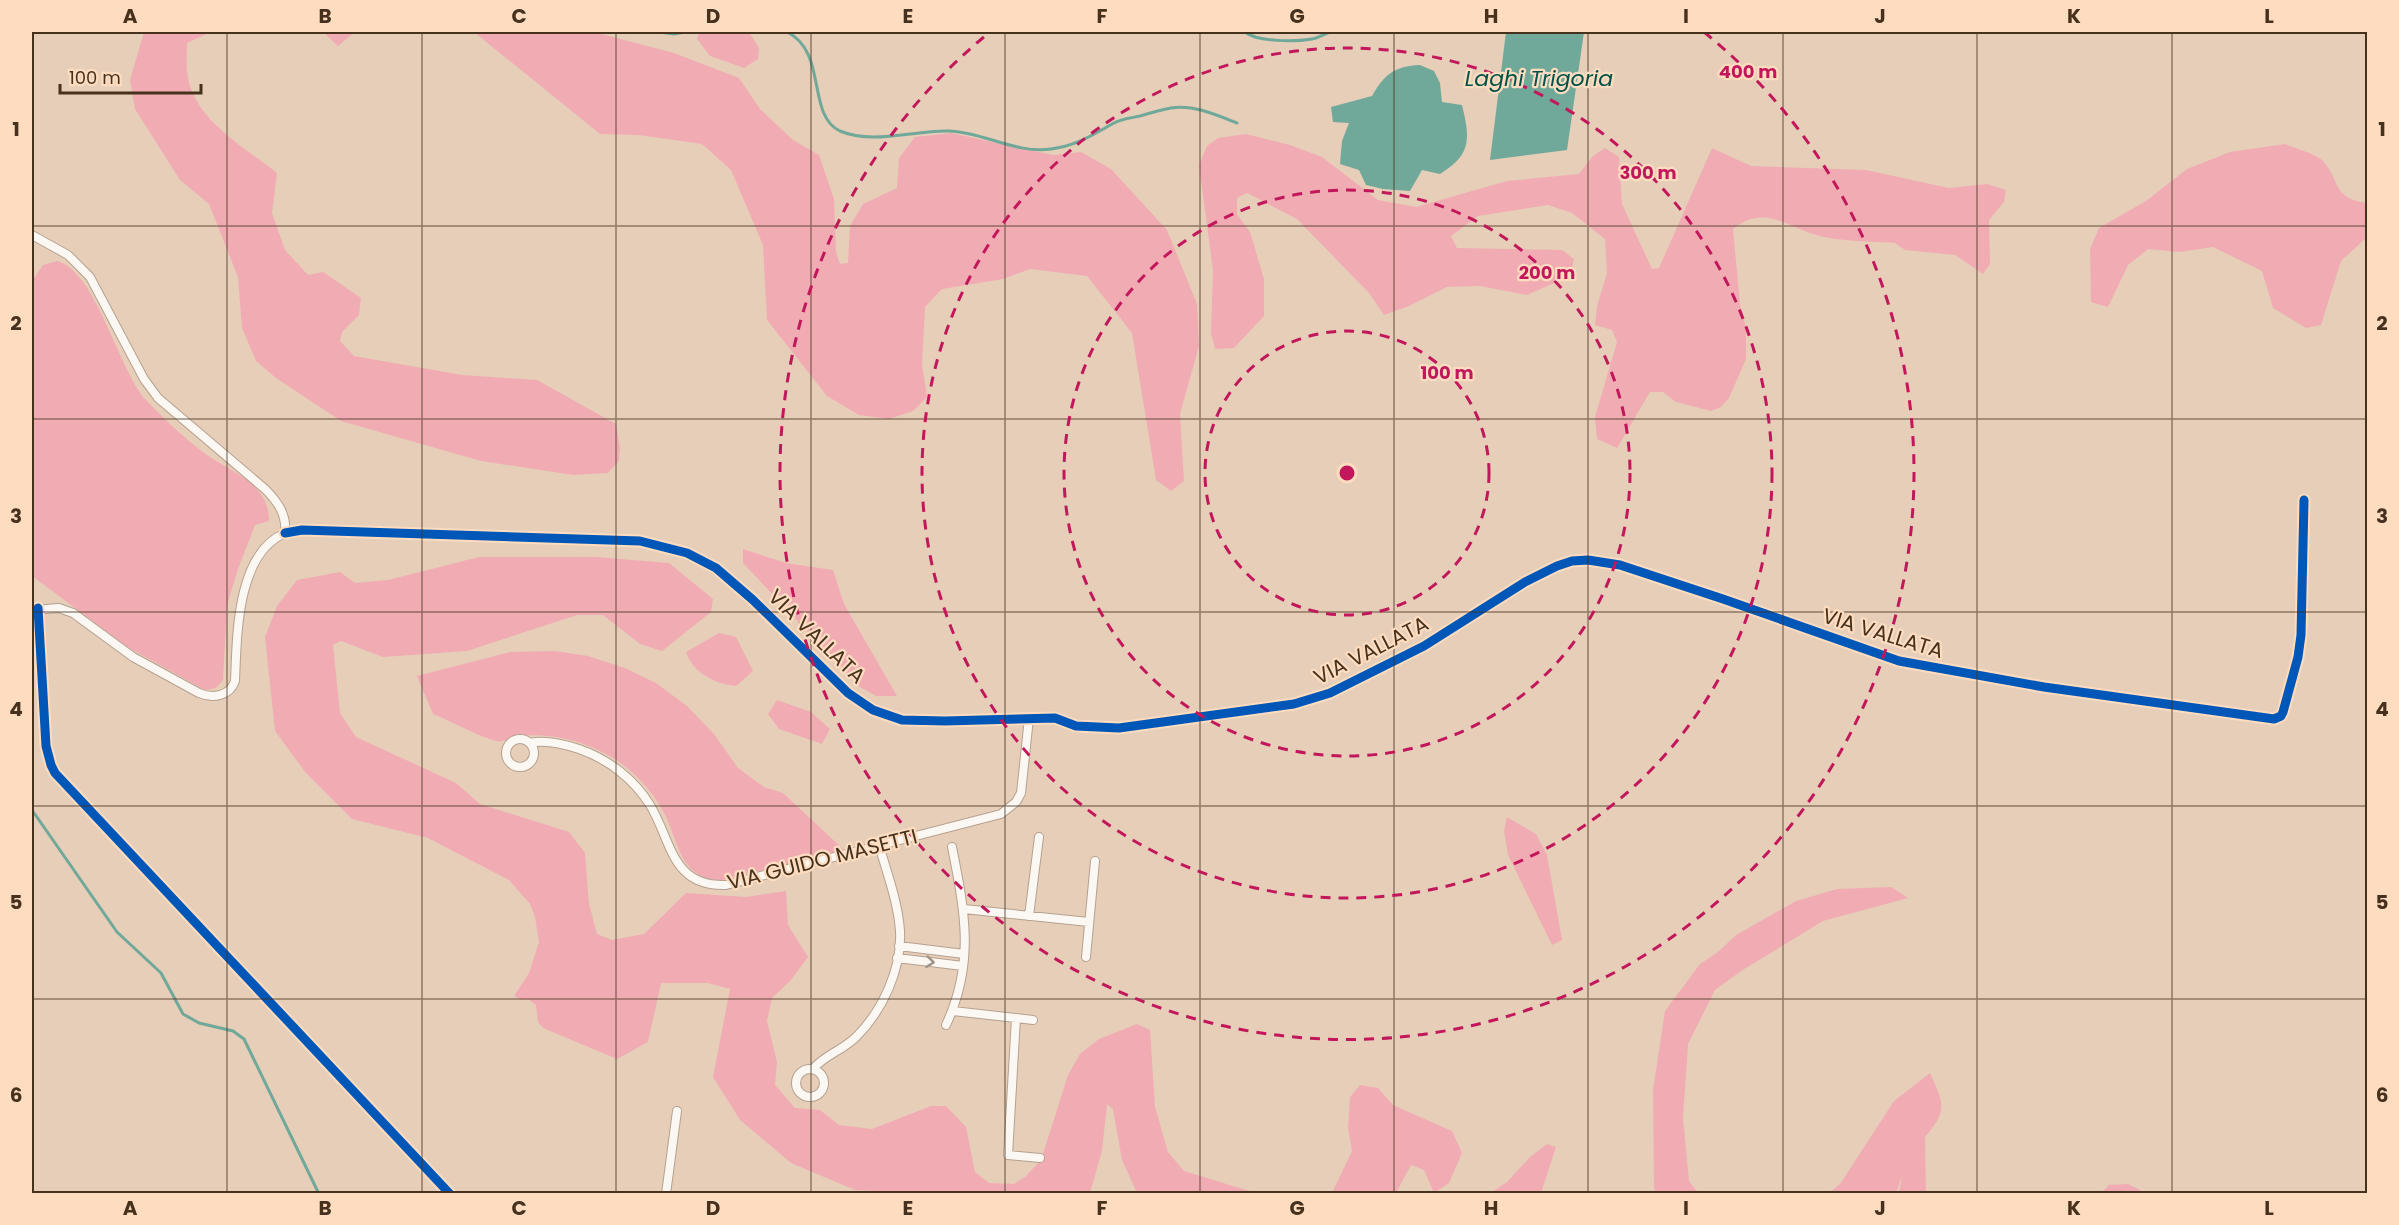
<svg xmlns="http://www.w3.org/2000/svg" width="2399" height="1225" viewBox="0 0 2399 1225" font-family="Poppins,sans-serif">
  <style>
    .green { fill: #f1acb3 }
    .water { fill: #70a899 }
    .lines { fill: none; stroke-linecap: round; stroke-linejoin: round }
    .stream { stroke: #70a899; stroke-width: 3 }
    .minor-casing { stroke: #b6a18f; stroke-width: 10 }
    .minor { stroke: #fbf8f4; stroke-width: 8 }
    .cycleway-casing { stroke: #fddcc0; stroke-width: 13 }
    .cycleway { stroke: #0057b8; stroke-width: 9 }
    .oneway { stroke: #a09488 }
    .grid { fill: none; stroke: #46311d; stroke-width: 1.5; stroke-opacity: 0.55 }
    .ring { fill: none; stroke: #c2185b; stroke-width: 3; stroke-dasharray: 10 8 }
    .labels { text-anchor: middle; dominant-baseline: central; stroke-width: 4.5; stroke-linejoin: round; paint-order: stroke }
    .street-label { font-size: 21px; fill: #46311d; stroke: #fddcc0 }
    .water-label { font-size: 22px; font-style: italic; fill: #005148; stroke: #fddcc0 }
    .centre { fill: #c2185b; stroke: #fddcc0; stroke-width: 3 }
    .ring-label { font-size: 18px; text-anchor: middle; font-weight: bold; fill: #c2185b; stroke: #fddcc0; stroke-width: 4.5; stroke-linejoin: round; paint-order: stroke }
    .neatline { fill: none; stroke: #46311d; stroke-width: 2 }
    .grid-label { font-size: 20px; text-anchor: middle; font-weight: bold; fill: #46311d }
  </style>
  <rect width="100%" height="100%" fill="#e6ceb9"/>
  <path class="green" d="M144,32H211L187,43C187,52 186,61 187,71C191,118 243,146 277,173L272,213L285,250L308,275L323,272L361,298L359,315L342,332L340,341L354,356L462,375L537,380L616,424L620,447L619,461L608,473L573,475L481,461L341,421L276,378L256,361L242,328L238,277L209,204L180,180L135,109L130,80Z
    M323,32H355L338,46Z
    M474,32H594L674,53L739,78L760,109L793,140L819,155L834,199L836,252L840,264L848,263L850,226L863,204L897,188L899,158L915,137L951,133L1053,155L1081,152L1111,169L1167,230L1197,304L1199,346L1180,414L1184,481L1171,491L1156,480L1132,333L1087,276L1030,269L1003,279L942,289L925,307L922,364L927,397L913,411L889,419L859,415L827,396L767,320L763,245L731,170L702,144L639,135L600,134Z
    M699,32H749L759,48L758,59L744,68L710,56L697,39Z
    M1246,134L1290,145L1322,157L1378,200L1416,207L1507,181L1579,174L1593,156L1605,148L1619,157L1622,204L1652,269L1659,268L1712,148L1751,166L1866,170L1949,188L1987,184L2006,190L2004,202L1989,220L1990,264L1983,274L1955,255L1905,250L1895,243C1870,241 1844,242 1820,236C1787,228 1765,203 1733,229L1740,304L1746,328V359L1729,398L1721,407L1711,411L1676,402L1663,392H1650L1617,448L1597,439L1595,417L1617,342L1612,330L1595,325L1597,306L1607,273L1605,239L1572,213L1548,205L1478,216L1451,236L1457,248L1562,250L1574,259L1570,276L1527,295L1480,286L1447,287L1409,306L1384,315L1369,293L1297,219L1247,193L1237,198V214L1250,232L1264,279V316L1234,348L1215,349L1211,333L1213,270L1199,165L1207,146L1218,138Z
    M2285,144C2294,148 2317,154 2323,161C2341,181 2331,198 2367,203V237L2341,261L2321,325L2306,328L2273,308L2262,271L2213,247L2180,252L2148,249L2128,265L2108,307L2091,302L2090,249L2099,228L2146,201L2187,169L2230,152Z
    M57,261C96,271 118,369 146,400C165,420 185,439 207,455C223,466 242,474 256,488C265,498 269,508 269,521L255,525L238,569L227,605L223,680L216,688L205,690L129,648L32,576V276L35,277L43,265Z
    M743,549L786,563L833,570L844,604L897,696H876L860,687L743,563Z
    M479,557H597L669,563L713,599L711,612L662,651L640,644L603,615H577L467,651L383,657L341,641L333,645L340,713L356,737L456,783L480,804L569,832L585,853L589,904L597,934L612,940L644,934L686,893L746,897L786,891L788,925L808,957L791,980L772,998L767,1021L777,1062L775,1085L795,1108L820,1110L839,1125L872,1129L931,1106H946L966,1127L975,1172L989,1183L1014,1184L1025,1177L1041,1160L1068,1075L1080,1054L1099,1039L1137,1024L1150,1030L1155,1107L1168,1152L1184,1171L1256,1193H1137L1122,1160L1113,1109L1107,1104L1102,1151L1090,1193L929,1194L928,1191L910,1193L855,1190L791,1163L740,1120L713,1077L730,989L708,983H661L648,1042L617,1059L543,1028L538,1022L536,1005L528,999L521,1000L514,996L529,973L539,942L535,917L530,904L509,880L428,838L352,819L306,773L275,731L265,637L277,606L297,580L340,572L355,583L388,580Z
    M719,633L736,637L753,671L736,686C715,684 693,673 686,652Z
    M555,651L588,656L625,668L656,683L687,706L714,734L738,768L764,787L783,793L844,850L722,880C679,880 679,841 664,813C655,795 638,776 622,764C593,743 554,732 518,736C511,737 503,743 496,741C475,735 453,722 433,714L417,676L510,652Z
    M777,700L811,712L830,729L822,744L779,729L768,714Z
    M1507,817L1536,834L1547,855L1562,940L1552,945L1508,855L1504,831Z
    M1891,887L1908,898L1823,921L1741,971L1715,990L1688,1044L1683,1118L1689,1181L1698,1193H1656L1654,1188L1653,1090L1665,1011L1700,964L1718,952L1736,935L1796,901L1837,889Z
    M1930,1073C1944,1104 1948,1110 1925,1137L1926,1193H1899L1902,1176L1896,1193H1829L1840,1184L1894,1101Z
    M1360,1085L1378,1088L1393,1105L1452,1131L1462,1153L1449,1183L1434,1193L1424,1170L1411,1165L1396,1193H1332L1352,1151L1348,1128L1350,1097Z
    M1547,1144L1556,1147L1541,1193H1491L1507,1182L1530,1157Z
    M2128,1184L2140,1190L2142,1193H2101L2109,1185Z"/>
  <path class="water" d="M1506,32H1584L1567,150L1490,160Z
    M1420,65L1434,71L1440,83L1442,102L1462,105C1470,138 1472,155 1440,174L1422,170L1410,191L1383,189L1366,185L1359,170L1340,164L1342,141L1349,123L1333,122L1331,107L1372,96C1384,75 1394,66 1420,65Z"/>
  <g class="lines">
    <path class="stream" d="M659,32L674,34L685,32
      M787,32C828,52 806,115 840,131C873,145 914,130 949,131C983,132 1016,154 1051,149C1076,146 1092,135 1114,123C1121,119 1131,118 1140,116C1150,113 1160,110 1171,108C1193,104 1217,115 1237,123
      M1245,32C1257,42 1295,42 1312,39C1318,38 1324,34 1330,32
      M32,810L117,932L161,973L183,1014L199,1023L233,1031L244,1039L319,1194"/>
    <g class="minor-casing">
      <path id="minor" d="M32,235L68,255L90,277L144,379L158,398L265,489C277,501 287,514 285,533C236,554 237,637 235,681C230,696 213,699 199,693L133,657L73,613L59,608L32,610
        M285,533L302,530L640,541L687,553L716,568L753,600L848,693L873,710L902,720L945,721L1055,718L1076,726L1119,728L1294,704L1330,693L1424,646L1525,582L1557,566L1572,561L1588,560L1620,565L1723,599L1899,661L2044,687L2274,719L2281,716L2283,712L2298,657L2301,635L2304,500
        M38,608L46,746L51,765L55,773L450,1194
        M506 753a14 14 0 1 1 28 0a14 14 0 1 1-28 0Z
        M530,743C546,739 564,744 579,749C608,759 634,779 650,805C672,841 671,887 726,885L1001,814L1016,802L1021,793L1029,718
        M964,909L1089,922
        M1029,916L1039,837
        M899,946L964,954
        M1086,957L1095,861
        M897,958L963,966
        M953,1011L1033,1020
        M1016,1018L1008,1155L1040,1158
        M946,1025C975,963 965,912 952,847
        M813,1069C824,1055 844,1050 857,1036C883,1010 902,968 900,931C898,902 887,873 879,845
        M796 1083a14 14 0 1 1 28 0a14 14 0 1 1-28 0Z
        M666,1194L677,1111"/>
    </g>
    <use href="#minor" class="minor"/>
    <g class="cycleway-casing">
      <path id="cycleway" d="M285,533L302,530L640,541L687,553L716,568L753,600L848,693L873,710L902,720L945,721L1055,718L1076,726L1119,728L1294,704L1330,693L1424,646L1525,582L1557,566L1572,561L1588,560L1620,565L1723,599L1899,661L2044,687L2274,719L2281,716L2283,712L2298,657L2301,635L2304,500
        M38,608L46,746L51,765L55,773L450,1194"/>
    </g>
    <use href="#cycleway" class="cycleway"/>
  </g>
  <defs><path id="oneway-chevron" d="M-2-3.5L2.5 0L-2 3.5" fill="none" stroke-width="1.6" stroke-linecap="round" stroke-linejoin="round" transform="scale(1.5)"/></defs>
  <use class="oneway" href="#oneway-chevron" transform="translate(930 962) rotate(7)"/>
  <path class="grid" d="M227,32V1194M422,32V1194M616,32V1194M811,32V1194M1005,32V1194M1200,32V1194M1394,32V1194M1588,32V1194M1783,32V1194M1977,32V1194M2172,32V1194M32,226H2368M32,419H2368M32,612H2368M32,806H2368M32,999H2368"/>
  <g class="ring">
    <circle cx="1347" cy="473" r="142"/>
    <circle cx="1347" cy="473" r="283"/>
    <circle cx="1347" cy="473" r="425"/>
    <path d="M1704 32A567 567 0 1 1 990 32"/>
  </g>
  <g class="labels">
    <g class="street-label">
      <text transform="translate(1883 633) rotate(17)">VIA VALLATA</text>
      <text transform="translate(817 636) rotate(44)">VIA VALLATA</text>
      <text transform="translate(1371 650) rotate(-27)">VIA VALLATA</text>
      <text transform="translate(822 859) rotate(-14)">VIA GUIDO MASETTI</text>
    </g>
    <g class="water-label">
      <text x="1539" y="78">Laghi Trigoria</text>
    </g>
  </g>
  <circle cx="1347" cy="473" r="9" class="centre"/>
  <g class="ring-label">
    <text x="1748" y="78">400 m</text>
    <text x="1648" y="179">300 m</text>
    <text x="1547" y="279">200 m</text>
    <text x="1447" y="379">100 m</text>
  </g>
  <rect width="2399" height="1225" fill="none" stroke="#fddcc0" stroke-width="66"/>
  <path d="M60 84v9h141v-9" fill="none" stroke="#46311d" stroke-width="3"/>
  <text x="69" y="84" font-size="18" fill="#46311d" stroke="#fddcc0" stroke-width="4.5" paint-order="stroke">100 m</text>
  <rect x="33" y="33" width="2333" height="1159" class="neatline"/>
  <g class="grid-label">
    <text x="130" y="23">A</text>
    <text x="325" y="23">B</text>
    <text x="519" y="23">C</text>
    <text x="713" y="23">D</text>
    <text x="908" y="23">E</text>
    <text x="1102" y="23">F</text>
    <text x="1297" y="23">G</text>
    <text x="1491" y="23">H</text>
    <text x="1686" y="23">I</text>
    <text x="1880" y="23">J</text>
    <text x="2074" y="23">K</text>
    <text x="2269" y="23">L</text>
    <text x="16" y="136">1</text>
    <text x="2382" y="136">1</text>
    <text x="16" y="330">2</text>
    <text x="2382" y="330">2</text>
    <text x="16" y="523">3</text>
    <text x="2382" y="523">3</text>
    <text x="16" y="716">4</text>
    <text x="2382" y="716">4</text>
    <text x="16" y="909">5</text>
    <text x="2382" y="909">5</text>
    <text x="16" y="1102">6</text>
    <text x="2382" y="1102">6</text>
    <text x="130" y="1215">A</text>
    <text x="325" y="1215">B</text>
    <text x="519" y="1215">C</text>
    <text x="713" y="1215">D</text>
    <text x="908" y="1215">E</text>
    <text x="1102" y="1215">F</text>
    <text x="1297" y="1215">G</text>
    <text x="1491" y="1215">H</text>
    <text x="1686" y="1215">I</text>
    <text x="1880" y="1215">J</text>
    <text x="2074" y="1215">K</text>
    <text x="2269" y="1215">L</text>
  </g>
</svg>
